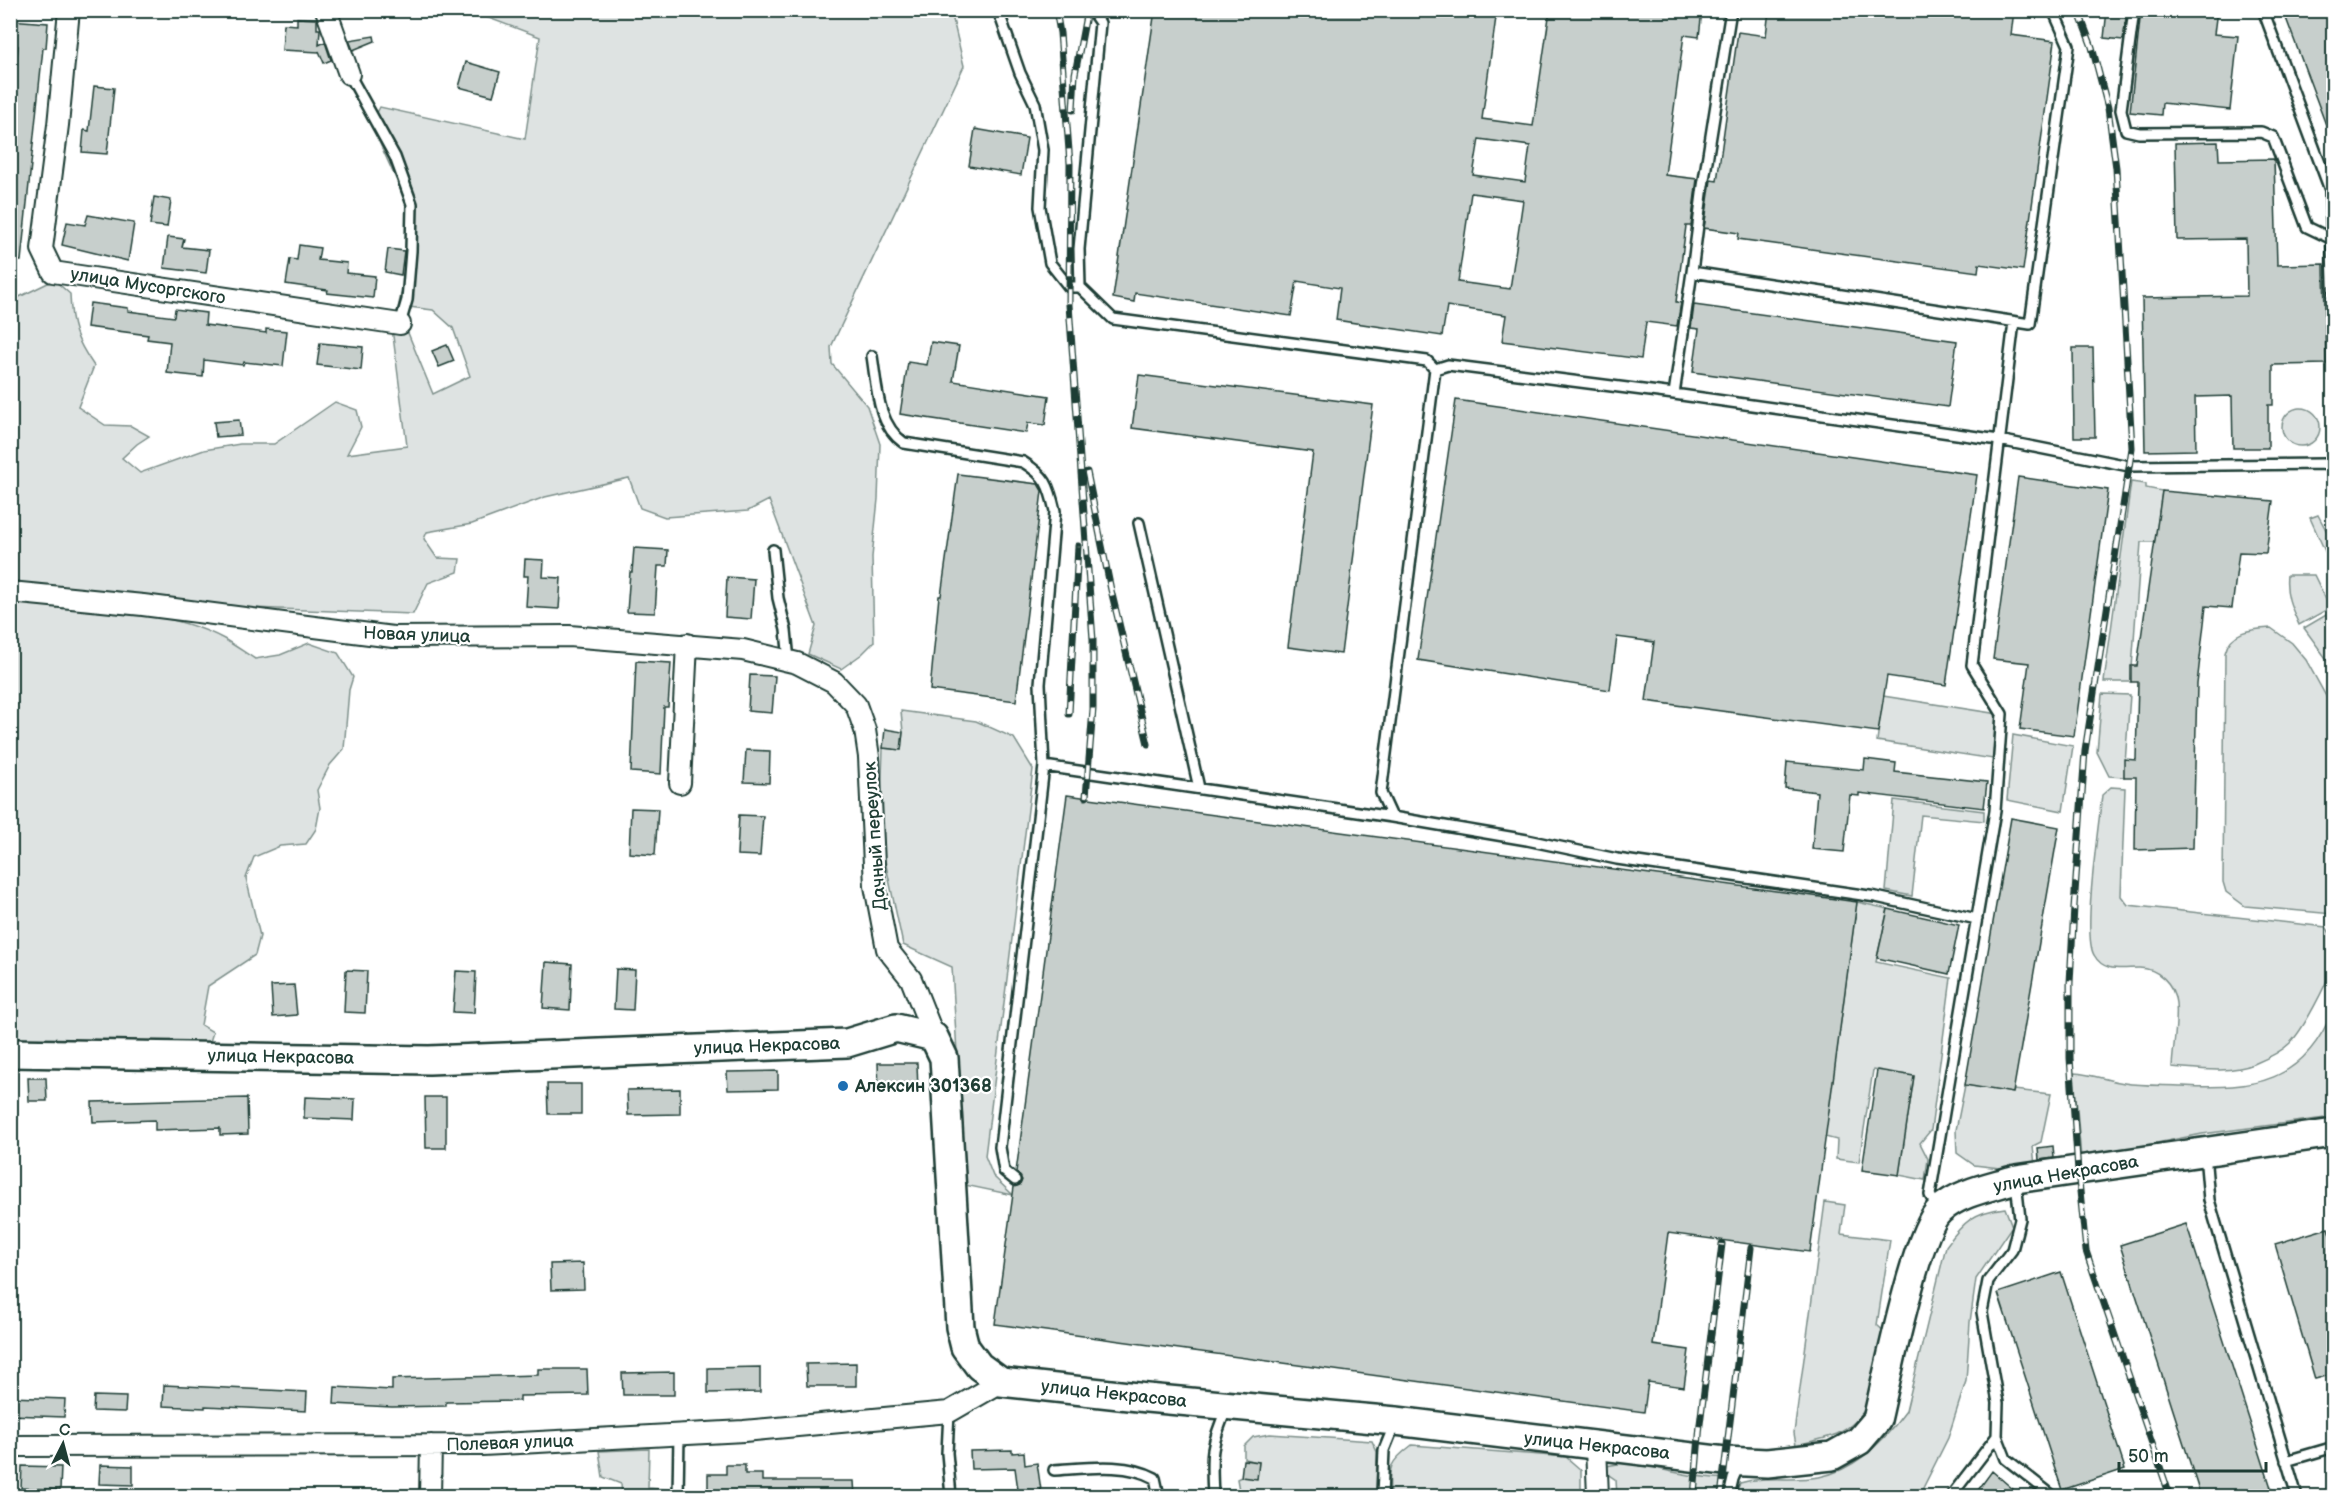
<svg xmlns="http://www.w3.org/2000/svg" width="2344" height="1507" viewBox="0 0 2344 1507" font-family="'Balsamiq Sans',sans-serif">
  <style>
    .green { fill: #dee3e2; stroke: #7e908b; stroke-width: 1.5 }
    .building { fill: #c7cfcc; stroke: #1f3d34; stroke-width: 1.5; fill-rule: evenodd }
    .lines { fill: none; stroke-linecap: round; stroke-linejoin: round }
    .lane-casing { stroke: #1f3d34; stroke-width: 14 }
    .street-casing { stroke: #1f3d34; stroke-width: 24 }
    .secondary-casing { stroke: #1f3d34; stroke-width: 32 }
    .lane { stroke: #fff; stroke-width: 9 }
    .street { stroke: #fff; stroke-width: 20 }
    .secondary { stroke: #fff; stroke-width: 27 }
    .rail-casing { stroke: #1f3d34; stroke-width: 7 }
    .rail { stroke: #fff; stroke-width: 4.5; stroke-dasharray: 14; stroke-linecap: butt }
    .poi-dot { fill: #1f6fb2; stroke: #fff; stroke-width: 2 }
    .labels { text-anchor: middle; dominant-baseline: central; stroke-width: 4.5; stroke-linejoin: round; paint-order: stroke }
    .street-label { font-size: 18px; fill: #1f3d34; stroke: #fff }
    .poi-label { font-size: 18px; font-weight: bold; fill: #1f3d34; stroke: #fff; text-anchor: start }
  </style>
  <rect width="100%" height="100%" fill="#fff"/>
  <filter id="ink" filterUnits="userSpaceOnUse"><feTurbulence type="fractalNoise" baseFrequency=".0167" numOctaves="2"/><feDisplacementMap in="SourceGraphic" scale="12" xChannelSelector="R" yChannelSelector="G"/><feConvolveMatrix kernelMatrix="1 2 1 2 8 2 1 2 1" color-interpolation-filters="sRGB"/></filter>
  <g filter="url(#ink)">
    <path class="green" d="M470,11H951L964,66L831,347L832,364L867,406L880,444L878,499L872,557L874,642L862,654L841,669L808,654L816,626L769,500L748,511L665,517L640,508L629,478L545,497L472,524L427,532L424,539L437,558L460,559L458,572L428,583L413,614L251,608L11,584V301L54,280L70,294C71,326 76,340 94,366L78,407L105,425L131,426L149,436L137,444L122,458L140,473L204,450L240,444H274L335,402L357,410L361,427L347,454L407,446L392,328H406L433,394L470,376L453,328L433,310L409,307L396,318L405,275L408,237L406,201L371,124L380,107L525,139L540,37Z
      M2282 427a19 19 0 1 1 38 0a19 19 0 1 1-38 0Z
      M2131,482L2146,484V488L2162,491L2155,542H2141L2131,682H2104Z
      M2318,515L2333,543V569L2310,518Z
      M2287,575H2314L2330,608L2299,625C2291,607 2285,594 2287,575Z
      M10,602C74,607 168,608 224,639C234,645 244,652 255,659L280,655L309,643L338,653L353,677L349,690L344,749L330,765L317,790L320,808L316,829L306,844L280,846L254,857L246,878L260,936L255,955L208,986L201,1025L213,1032L209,1045L11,1042Z
      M2333,611H2334L2333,668L2304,628Z
      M2271,628L2292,643L2306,660L2333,709V914L2245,906L2226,892L2223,882L2225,653C2230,631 2251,629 2271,628Z
      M2102,694L2130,695L2124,777L2109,776L2097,752Z
      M1883,696L1998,714L1993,759L1877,741Z
      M901,711L976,721L1014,738L1033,769L985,1156L993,1176L1013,1195L960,1184L958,1070L952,967L903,945L880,837L883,748L901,750L903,732Z
      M2013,735L2073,746L2063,811L2007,800Z
      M2111,787L2125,788L2121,896L2128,905L2326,927C2334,937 2337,953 2333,966C2326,985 2304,1029 2290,1043C2281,1052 2266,1059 2254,1064C2229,1074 2198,1069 2172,1067C2173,1047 2178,1023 2176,1003C2174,984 2158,968 2139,968C2122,968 2104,973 2094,955C2082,935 2099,824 2102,795Z
      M1894,800L1984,811V821L1921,815L1912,896L1886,891Z
      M1857,902L1888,909L1876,962L1951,978L1931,1130L1920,1143L1928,1159L1925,1180L1899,1175L1914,1076L1873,1070L1859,1162L1836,1159L1837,1140L1825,1137Z
      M2333,1010V1117L2202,1134L2081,1158L2074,1073C2091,1074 2107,1080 2124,1083C2143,1086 2164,1085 2183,1086C2254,1090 2304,1083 2333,1010Z
      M1965,1085L2013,1093L2014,1090L2051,1094L2041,1142L2033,1146L2035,1166L2000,1168L1974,1165L1957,1153L1956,1130Z
      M1825,1202L1845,1205L1841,1234L1890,1240L1877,1325L1888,1335C1879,1371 1875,1417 1837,1434C1825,1439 1809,1442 1796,1445L1794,1433Z
      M2005,1208L2012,1226L1976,1279L1970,1322L1966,1381L1948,1438L1919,1496H1735L1740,1483C1766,1475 1792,1482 1819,1477C1856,1470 1885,1440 1906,1411L1946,1246C1964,1221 1974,1212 2005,1208Z
      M1270,1434L1372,1441L1377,1452L1376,1496H1240L1237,1479L1241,1477L1257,1478L1259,1462L1244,1459V1446L1253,1437Z
      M1412,1445L1566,1457L1581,1470V1495L1577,1496H1390C1389,1467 1388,1463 1412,1445Z
      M649,1449L648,1488L672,1490V1496H622L621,1484L603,1477L599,1451Z
      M1627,1459C1660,1471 1692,1477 1727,1479L1725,1496H1617L1616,1480L1606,1473V1466L1618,1464Z"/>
    <path class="building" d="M1155,10H1497L1482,119L1533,126L1550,10H1702L1699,37L1684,35L1665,175L1697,179L1691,226H1686L1676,302L1681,303L1677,326L1646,322L1641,359L1502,341L1506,315L1447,306L1442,336L1336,320L1340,288L1297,281L1291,316L1135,293L1134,302L1113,298ZM1479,139L1530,146L1525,182L1473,175ZM1471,193L1523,200L1510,289L1458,282Z
      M1769,10H2014L2011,35L2055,41L2023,270L1979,264L1978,272L1738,239L1739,233L1704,228L1711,180L1717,181L1738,32L1766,36Z
      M2107,10H2127L2123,40L2104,38Z
      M2141,10H2217L2214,34L2238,36L2230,110L2162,103L2161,115L2130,112Z
      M2283,10H2334V140L2332,141Z
      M297,18L317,19V29H320L319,45L325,42L331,60L324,63L319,51V52L282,50L284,24L297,25Z
      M10,20L48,23L46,48H43L21,261H10V137H13L16,104L10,103V84H15L18,46L10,45Z
      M374,36L375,41L353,50L349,40Z
      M466,62L500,72L493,96L459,87Z
      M94,86L114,88L107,154L82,152L84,130L89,131Z
      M975,129L1027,138L1021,175L969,166Z
      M2218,142L2219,160L2274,159L2277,265L2324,264L2326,364L2273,365V405H2268V448H2233L2232,396L2195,397L2196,450L2145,451L2142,298L2247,296L2246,239L2177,240L2175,143Z
      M154,197L171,200L167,227L150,225Z
      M88,215L134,223L128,261L62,245L67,222L85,225Z
      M168,237L184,239L182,247L209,250L206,273L164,268Z
      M299,245L320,248L318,260L347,263L346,273L375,276L373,298L327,293L328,290L286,284L290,259L297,260Z
      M388,249L404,251L401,275L385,272Z
      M90,303L128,308V311L174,317L175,309L206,313L205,325L266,333V329L287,331L283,366L244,362L243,365L204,360L203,377L167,373L170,342L147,339L148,335L87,327Z
      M1694,305L1957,341L1948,407L1693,372L1699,329L1691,328Z
      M931,342L959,346L953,381L1049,396L1045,425L1028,423L1026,433L900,414L908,362L927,365Z
      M320,343L363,347L361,370L317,365Z
      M447,345L454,361L439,367L432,351Z
      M2073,348H2093L2095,437H2074Z
      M1139,375L1373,405L1341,654L1288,647L1313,452L1132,428Z
      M1456,400L1977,475L1946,685L1887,676L1878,732L1646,701L1654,642L1617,637L1610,690L1418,660Z
      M239,420L241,435L216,437L214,422Z
      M958,474L1038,484L1042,491L1016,701L930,690L939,596H941Z
      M2018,477L2108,490L2074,736L2020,729L2029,663L1993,659Z
      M2162,491L2273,501L2266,553L2239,552L2232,608L2206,606L2197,684L2193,848L2135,850L2136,777H2124V759L2136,760L2138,682H2131V666H2137Z
      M634,548L668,550L667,566H658L655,613L627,612L630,572H632Z
      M525,559L544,560L543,577L561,578L559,609L526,607L528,576H524Z
      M727,577L754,579L751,619L725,617Z
      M636,661L671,663L668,707H664L661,774L631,772Z
      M750,675L775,676L772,713L748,711Z
      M885,729L903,732L901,750L883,748Z
      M746,750L770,751L769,783L744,782Z
      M1865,759L1896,763L1895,772L1987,782L1984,808L1859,793V796L1850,795L1844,852L1812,849L1817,792L1785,788L1787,762L1864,770Z
      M1067,795L1857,902L1810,1252L1668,1233L1653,1345L1689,1350L1684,1387L1648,1382L1644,1412L995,1324L1014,1187L1020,1185L1022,1180L1016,1172Z
      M631,808L658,809L655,855L629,853Z
      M739,815L763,816L760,856L737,855Z
      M2011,818L2059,827L2013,1093L1965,1085Z
      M1888,909L1959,925L1949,974L1877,958Z
      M546,962L572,964L570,1010L543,1008Z
      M616,969L635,970L633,1010L614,1009Z
      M346,970L367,971L365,1013L344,1012Z
      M456,971L476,972L474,1013L453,1012Z
      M294,985L297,1015L273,1017L271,986Z
      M878,1063H917L918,1092H879Z
      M1877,1070L1914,1076L1899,1175L1862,1170Z
      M778,1071V1089L728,1090L727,1072Z
      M28,1078H46L47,1101H29Z
      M547,1084H581V1114H548Z
      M680,1089V1114L628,1115L627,1090Z
      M305,1097L355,1099L354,1120L304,1118Z
      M425,1097H446V1148H426Z
      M247,1098L248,1134L220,1135V1128L155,1130V1120L93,1122L92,1102Z
      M2053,1146L2054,1158L2039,1160L2038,1148Z
      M2186,1224L2189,1232L2274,1497H2201L2120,1245Z
      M2328,1228L2334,1246V1374L2315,1379L2275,1244Z
      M583,1263L584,1289L551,1290L550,1264Z
      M2061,1272L2125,1469L2062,1490L1998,1293Z
      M856,1363V1386H807L806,1364Z
      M760,1367V1392L708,1393V1368Z
      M538,1369H587L588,1395L520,1396V1401L446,1402V1406L392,1407L334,1404L335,1387L392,1390V1379L538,1375Z
      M674,1372V1395H623L622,1373Z
      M164,1385L307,1392L306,1411L205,1406V1408L163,1406Z
      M94,1396L126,1397L125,1412L93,1411Z
      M10,1397L65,1399L64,1417L10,1415Z
      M1012,1450V1453L1024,1452L1025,1465L1037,1463L1042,1497H1019L1015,1468L971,1469L970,1451Z
      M1243,1460L1259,1462L1257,1479L1241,1477Z
      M100,1465L133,1466V1485L99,1484Z
      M726,1465H745V1474H762V1481H854L855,1497H708V1474H726Z
      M22,1466L61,1467L60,1490L21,1488Z
      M1992,1471L2022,1497H1973Z"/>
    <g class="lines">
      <g class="lane-casing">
        <path id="lane" d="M998,10L1020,73L1035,104L1043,150L1040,207L1050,263L1069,287H1080
          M1091,10L1100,23L1079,249L1080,287L1113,319L1427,361L1435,369L1381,793L1392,817L1527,840L1617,859L1876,897L1977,919
          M2134,10L2121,110L2126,130L2139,133L2261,132L2273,137L2307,227L2332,239
          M2263,10L2330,190L2334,309
          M349,74L395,157L412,204L411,251L407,300L400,324
          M1692,272L1703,186L1731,10
          M872,356C877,387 877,424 904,443L1023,462C1046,476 1049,485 1055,511L1040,684L1044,766L1000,1147L1004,1171L1015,1180
          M1435,369L1448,365L1674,394L1692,272L2030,324L2069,46L2053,10
          M1674,394L1999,440L2129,466L2324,464L2334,469
          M1139,523L1199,788
          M773,550L778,598L786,630L789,661
          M1044,766L1392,817
          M2205,1154L2209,1200L2216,1224L2297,1496
          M1938,1209L1930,1195L1995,811L2002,714L1972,665L2014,322
          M949,1412L947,1453L951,1496
          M1997,1436L2006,1459L2053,1496
          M2286,1461L2334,1447
          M1054,1470C1087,1468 1126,1462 1155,1478L1159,1496
          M678,1496L679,1434
          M1213,1496C1211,1455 1210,1446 1227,1408
          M1382,1496L1384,1450L1395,1423
          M1729,1496L1733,1479L1739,1465
          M1951,1496L1997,1436L1998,1403L1982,1312L1988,1281L2012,1250L2020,1219L2016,1182"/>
      </g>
      <g class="street-casing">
        <path id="street" d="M69,10L58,125L42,249L53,272L400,324
          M326,10L349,74
          M10,592L143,605L393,637L569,636L743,650L797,663L834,682L856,705L865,730L869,757L875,886L887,949L911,979L934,1037
          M680,783L687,644
          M10,1446L482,1445L744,1431L949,1412L1001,1382
          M1596,1447L1598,1496
          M430,1496L431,1445"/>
      </g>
      <g class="secondary-casing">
        <path id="secondary" d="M10,1053L429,1060L847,1043L896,1028L934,1037L944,1058L960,1327L965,1347L979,1366L1001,1382L1147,1398L1396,1421L1725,1461L1767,1463L1832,1456L1859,1441L1877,1420C1886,1382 1916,1231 1940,1210C1960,1192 1991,1187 2016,1179L2334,1133"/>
      </g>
      <use href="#lane" class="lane"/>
      <use href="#street" class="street"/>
      <use href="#secondary" class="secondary"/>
      <g class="rail-casing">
        <path id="rail" d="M1056,10L1060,33L1070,164L1069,305L1093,640V709L1086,797
          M2078,10L2092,47L2108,108L2116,168L2132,448L2085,751L2074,907L2070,983V1058L2078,1171L2086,1251L2170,1496
          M1073,110L1075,74L1087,10
          M1087,472L1111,590L1148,744
          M1069,714L1078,546
          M1694,1496L1700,1424L1722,1244
          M1721,1496L1751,1248"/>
      </g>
      <use href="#rail" class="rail"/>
    </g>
  </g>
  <circle class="poi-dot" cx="843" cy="1086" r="6"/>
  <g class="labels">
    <g class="street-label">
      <text transform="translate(148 286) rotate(9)">улица Мусоргского</text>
      <text transform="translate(417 635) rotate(2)">Новая улица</text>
      <text transform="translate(875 836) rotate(-94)">Дачный переулок</text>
      <text transform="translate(767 1046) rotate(-2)">улица Некрасова</text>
      <text transform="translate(281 1057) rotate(1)">улица Некрасова</text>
      <text transform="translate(2066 1174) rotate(-10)">улица Некрасова</text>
      <text transform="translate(1114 1394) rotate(6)">улица Некрасова</text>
      <text transform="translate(510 1443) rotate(-2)">Полевая улица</text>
      <text transform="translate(1597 1446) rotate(6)">улица Некрасова</text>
    </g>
    <g class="poi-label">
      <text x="855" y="1086">Алексин 301368</text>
    </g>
  </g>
  <rect width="2344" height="1507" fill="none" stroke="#fff" stroke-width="36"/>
  <rect x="18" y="18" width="2308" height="1471" fill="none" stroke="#1f3d34" stroke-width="2" filter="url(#ink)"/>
  <g transform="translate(63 1444) rotate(6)" stroke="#ffffff" stroke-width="4.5" paint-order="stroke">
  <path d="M0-4.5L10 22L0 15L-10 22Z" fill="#1f3d34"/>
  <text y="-9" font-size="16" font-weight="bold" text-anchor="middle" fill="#1f3d34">С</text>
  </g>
  <path d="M2119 1462v9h147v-9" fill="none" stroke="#1f3d34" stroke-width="3"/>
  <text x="2128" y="1462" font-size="18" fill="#1f3d34" stroke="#ffffff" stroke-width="4.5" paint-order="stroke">50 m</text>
</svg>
